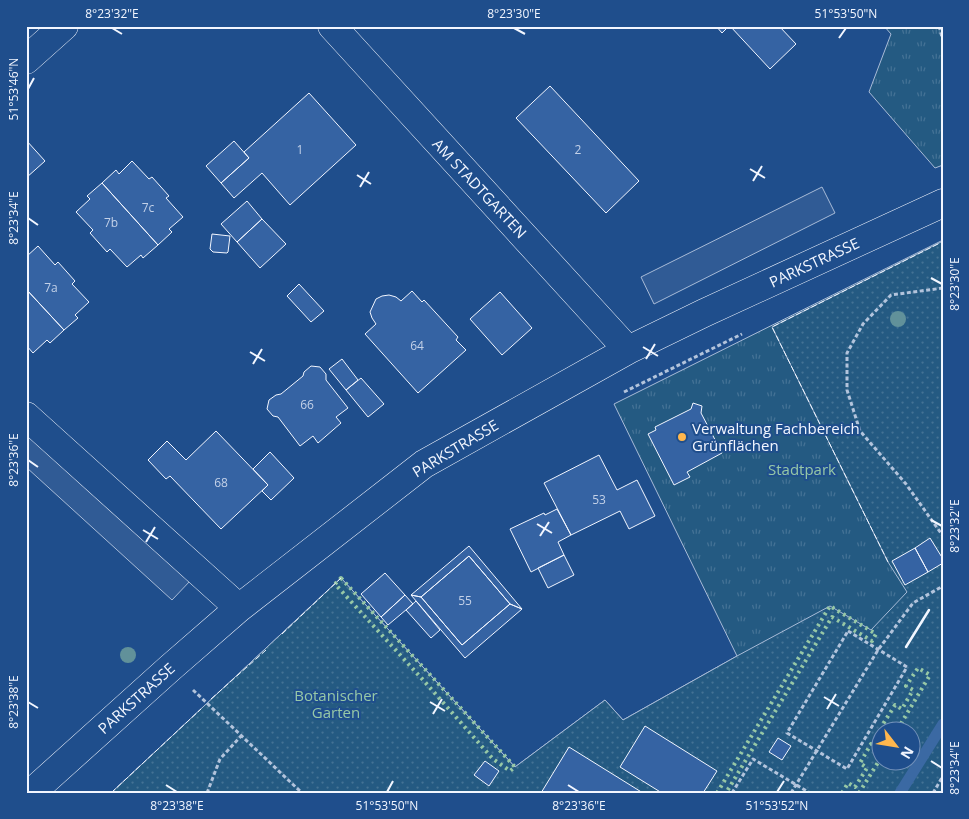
<svg xmlns="http://www.w3.org/2000/svg" width="969" height="819" viewBox="0 0 969 819" font-family="'Open Sans',sans-serif">
  <style>
    .park { fill: url(#park-tufts); stroke: #a8bbd7; fill-rule: evenodd }
    .garden { fill: url(#garden-dots); stroke: #a8bbd7; fill-rule: evenodd }
    .parking { fill: #305b95; stroke: #a8bbd7 }
    .lines { fill: none; stroke-linecap: round; stroke-linejoin: round }
    .stream { stroke: #3b69a3; stroke-width: 11 }
    .building { fill: #3563a3; stroke: #f2f6ff }
    .street-casing { stroke: #f2f6ff; stroke-width: 29 }
    .path { stroke: #b3c4dc; stroke-width: 3; stroke-dasharray: 4 2.5; stroke-linecap: butt }
    .street { stroke: #1f4e8c; stroke-width: 28 }
    .hedge { stroke: #97c8a6; stroke-width: 4; stroke-dasharray: 2.5 4; stroke-linecap: butt }
    .fence { stroke: #f2f6ff; stroke-width: 1; stroke-dasharray: 6 2.5; stroke-linecap: butt }
    .wall { stroke: #f2f6ff; stroke-width: 2.5 }
    .tree { fill: #61919a }
    .ticks { fill: none; stroke: #f2f6ff; stroke-width: 2 }
    .poi-dot { fill: #ffb74d; stroke: #1f4e8c; stroke-width: 2 }
    .labels { text-anchor: middle; dominant-baseline: central; stroke-width: 4; stroke-linejoin: round; paint-order: stroke }
    .number-label { font-size: 12px; fill: #c3d1e8 }
    .street-label { font-size: 15px; fill: #f2f6ff; stroke: #1f4e8c }
    .poi-label { font-size: 15px; fill: #f2f6ff; stroke: #1f4e8c; text-anchor: start }
    .park-label { font-size: 15px; fill: #97c8a6; stroke: #1f4e8c }
    .neatline { fill: none; stroke: #f2f6ff; stroke-width: 2 }
    .ticks-label { font-size: 12px; text-anchor: middle; fill: #f2f6ff }
  </style>
  <defs>
    <pattern id="park-tufts" width="24" height="20" patternUnits="userSpaceOnUse" patternTransform="scale(1.25)"><rect width="24" height="20" fill="#245a82"/><path d="M3 7l-1-3M5 7V3M7 7l1-3M15 17l-1-3M17 17v-4M19 17l1-3" fill="none" stroke="#447295"/></pattern>
    <pattern id="garden-dots" width="8" height="8" patternUnits="userSpaceOnUse" patternTransform="scale(1.25)"><rect width="8" height="8" fill="#245a82"/><path d="M2 2h.1M6 6h.1" fill="none" stroke="#447295" stroke-width="1.8" stroke-linecap="round"/></pattern>
  </defs>
  <rect width="100%" height="100%" fill="#1f4e8c"/>
  <path class="park" d="M884,26H943V165L935,168L869,92L891,34Z
    M943,240V793H111L341,578L515,767L605,700L623,720L737,656L614,404ZM882,732H912V762H882Z"/>
  <path class="garden" d="M943,241V793H111L341,578L515,767L605,700L623,720L737,656L830,606L871,630L907,592L888,562L772,327ZM882,732H912V762H882Z"/>
  <path class="parking" d="M822,187L835,213L654,304L641,277Z
    M26,429L191,580L172,600L26,467Z"/>
  <g class="lines">
    <path class="stream" d="M900,793L943,724"/>
  </g>
  <path class="building" d="M716,26H729L722,33Z
    M730,26H779L796,44L770,69Z
    M550,86L639,181L606,213L516,118Z
    M309,93L356,145L290,205L262,173L234,198L221,183L249,158L244,152Z
    M26,140L45,161L26,178Z
    M234,141L249,158L221,183L206,166Z
    M132,161L149,179L152,177L169,196L166,198L183,217L169,229L172,232L158,245L102,183L116,170L119,174Z
    M102,183L158,245L143,258L141,255L127,267L110,249L107,252L90,233L93,230L76,212L90,199L87,196Z
    M247,201L262,219L237,242L221,224Z
    M262,219L286,244L260,268L237,242Z
    M212,234L230,236L228,252L227,253L213,252L210,249Z
    M38,246L55,265L58,262L75,281L72,284L89,302L75,315L78,318L64,330L26,289V257Z
    M299,284L324,311L311,322L287,296Z
    M26,289L64,330L50,343L47,340L33,353L26,345Z
    M412,291L422,302L424,300L458,337L456,340L466,350L418,393L365,334L376,324L372,318L370,312L376,299L382,296L389,295L396,297L401,301Z
    M500,292L532,328L502,355L470,319Z
    M342,359L358,380L346,390L329,369Z
    M311,366L320,367L326,374V380L348,408L336,417L341,423L318,443L313,436L300,446L278,417L273,416L267,409L269,400L276,395L281,394L303,376L304,372Z
    M361,378L384,404L368,417L346,390Z
    M693,403L702,406L701,413L722,453L687,472L690,477L674,485L648,434L656,430L655,427L691,409Z
    M216,431L268,485L221,529L170,476L166,479L148,460L167,441L186,460Z
    M270,452L294,478L271,500L262,491L268,485L253,469Z
    M599,455L617,490L637,480L655,516L629,529L620,511L571,535L544,483Z
    M557,509L571,535L558,542L564,555L531,572L510,529L544,513L545,515Z
    M930,538L943,559V563L928,572L915,548Z
    M469,546L522,609L510,604L469,556L421,597L411,595Z
    M915,548L928,572L905,585L892,561Z
    M564,555L574,575L548,588L538,568Z
    M469,556L510,604L462,645L421,597Z
    M385,573L405,595L381,617L361,594Z
    M405,595L413,604L388,625L381,617Z
    M411,595L421,597L462,645L510,604L522,609L465,658Z
    M416,601L440,630L431,638L406,610Z
    M645,726L717,771L703,793H662L620,767Z
    M778,738L791,746L782,760L769,752Z
    M569,747L643,793H541Z
    M485,761L499,771L489,786L474,775Z"/>
  <g class="lines">
    <g class="street-casing">
      <path id="street" d="M332,26L628,350
        M26,60L64,26
        M26,416L239,608
        M31,793L170,668L239,608L424,464L628,350L704,313L943,203"/>
    </g>
    <path class="path" d="M939,26L943,41
      M943,288L891,295L863,324L847,353V390L860,431L906,484L943,536
      M624,392L742,334
      M848,631L907,667L847,769L787,733Z
      M193,690L302,793
      M207,793L220,759L241,736
      M338,793H339
      M732,793L753,759L810,793
      M791,793L878,650L913,603L943,586
      M933,793L943,776"/>
    <use href="#street" class="street"/>
    <path class="hedge" d="M341,578L515,767L510,771L493,759L424,681L335,584Z
      M888,732L890,729L883,724L895,705L902,709L913,690L906,686L918,668L930,675L896,732
      M717,793L830,606L876,634L872,641L832,617L726,793
      M842,793L848,783L855,787L867,768L860,763L871,744L878,748L882,742
      M859,793L882,756"/>
    <path class="fence" d="M888,562L772,327L940,243
      M282,634L341,578
      M211,699L266,650
      M111,793L201,709"/>
    <path class="wall" d="M906,647L929,610"/>
  </g>
  <g class="tree">
    <circle cx="898" cy="319" r="8"/>
    <circle cx="128" cy="655" r="8"/>
  </g>
  <path class="ticks" d="M112,28L122,34M514,28L525,34M839,38L846,28M28,89L34,78M750,169L765,178M357,175L371,184M753,181L762,166M360,187L369,172M28,218L38,225M931,278L942,284M643,347L658,356M250,352L265,361M646,359L655,344M253,364L262,349M28,460L38,467M931,520L942,526M537,524L552,533M143,530L158,539M540,536L549,522M146,542L155,527M824,697L839,706M28,702L38,708M430,702L445,711M827,709L836,694M433,714L442,699M931,761L942,768M166,785L177,792M568,785L579,792M387,792L393,781M777,792L784,781"/>
  <circle class="poi-dot" cx="682" cy="437" r="5"/>
  <g class="labels">
    <g class="number-label">
      <text x="300" y="149">1</text>
      <text x="578" y="149">2</text>
      <text x="148" y="207">7c</text>
      <text x="111" y="222">7b</text>
      <text x="51" y="287">7a</text>
      <text x="417" y="345">64</text>
      <text x="307" y="404">66</text>
      <text x="221" y="482">68</text>
      <text x="599" y="499">53</text>
      <text x="465" y="600">55</text>
    </g>
    <g class="street-label">
      <text transform="translate(480 188) rotate(47)">AM STADTGARTEN</text>
      <text transform="translate(814 262) rotate(-25)">PARKSTRASSE</text>
      <text transform="translate(455 448) rotate(-31)">PARKSTRASSE</text>
      <text transform="translate(136 698) rotate(-42)">PARKSTRASSE</text>
    </g>
    <g class="poi-label">
      <text x="692" y="428">Verwaltung Fachbereich<tspan x="692" dy="17">Grünflächen</tspan></text>
    </g>
    <g class="park-label">
      <text x="802" y="469">Stadtpark</text>
      <text x="336" y="695">Botanischer<tspan x="336" dy="17">Garten</tspan></text>
    </g>
  </g>
  <rect width="969" height="819" fill="none" stroke="#1f4e8c" stroke-width="55"/>
  <g transform="translate(896 746) rotate(121)"><circle r="24" fill="#1f4e8c" stroke="#7391ba"/>
  <path d="M0-4L9 19L0 12L-9 19Z" fill="#ffb74d"/>
  <text y="-8" font-size="14" font-weight="bold" text-anchor="middle" fill="#f2f6ff">N</text>
  </g>
  <rect x="28" y="28" width="914" height="764" class="neatline"/>
  <g class="ticks-label">
    <text x="112" y="18">8°23'32"E</text>
    <text x="514" y="18">8°23'30"E</text>
    <text x="846" y="18">51°53'50"N</text>
    <text transform="translate(14 89) rotate(-90)" y="4">51°53'46"N</text>
    <text transform="translate(14 218) rotate(-90)" y="4">8°23'34"E</text>
    <text transform="translate(955 284) rotate(-90)" y="4">8°23'30"E</text>
    <text transform="translate(14 460) rotate(-90)" y="4">8°23'36"E</text>
    <text transform="translate(955 526) rotate(-90)" y="4">8°23'32"E</text>
    <text transform="translate(14 702) rotate(-90)" y="4">8°23'38"E</text>
    <text transform="translate(955 768) rotate(-90)" y="4">8°23'34"E</text>
    <text x="177" y="810">8°23'38"E</text>
    <text x="387" y="810">51°53'50"N</text>
    <text x="579" y="810">8°23'36"E</text>
    <text x="777" y="810">51°53'52"N</text>
  </g>
</svg>
